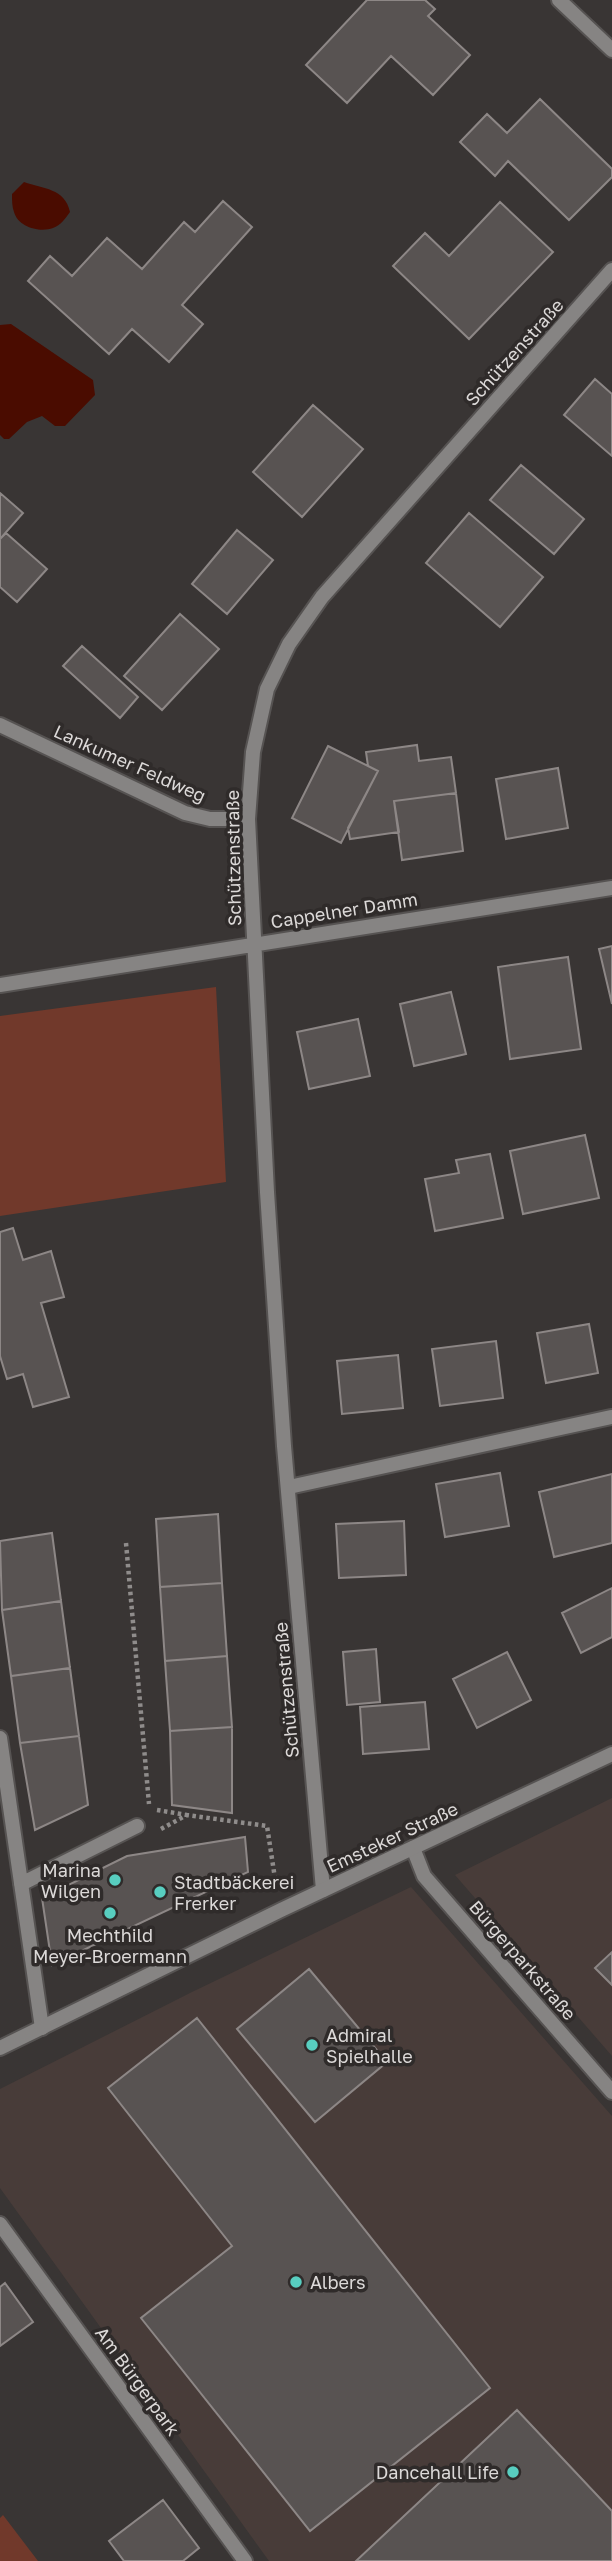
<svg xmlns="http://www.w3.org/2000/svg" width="612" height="2561" viewBox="0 0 612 2561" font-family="'Golos Text',sans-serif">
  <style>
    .built { fill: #483c39 }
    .green { fill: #71392b }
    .water { fill: #4a0c00 }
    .building { fill: #585352; stroke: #8d8786; stroke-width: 2 }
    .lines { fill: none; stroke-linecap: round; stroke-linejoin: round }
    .service-casing { stroke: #565352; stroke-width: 18 }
    .minor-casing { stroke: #565352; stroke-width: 18 }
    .tertiary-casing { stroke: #565352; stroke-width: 18 }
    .path { stroke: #8f8c8b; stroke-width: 4.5; stroke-dasharray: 3.5 3.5; stroke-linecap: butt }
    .service { stroke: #868483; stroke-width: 14 }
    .minor { stroke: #868483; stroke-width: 14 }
    .tertiary { stroke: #868483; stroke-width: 14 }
    .poi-dot { fill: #58cec0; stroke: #2f2b2a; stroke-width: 2.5 }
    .labels { text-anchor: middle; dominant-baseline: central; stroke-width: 7; stroke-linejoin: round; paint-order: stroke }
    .street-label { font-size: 18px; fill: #dcd9d8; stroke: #2f2b2a }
    .poi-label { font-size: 18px; fill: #dcd9d8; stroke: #2f2b2a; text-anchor: start }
  </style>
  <rect width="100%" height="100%" fill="#393534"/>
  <path class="built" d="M612,1798V2056L455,1875Z
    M411,1887L612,2116V2561H269L0,2188V2089L192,1992Z"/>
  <path class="green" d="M216,987L226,1182L0,1216V1016Z
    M3,2515L38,2561H0V2518Z"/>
  <path class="water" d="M24,182C43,189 65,188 70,212C65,219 61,225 53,228C40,233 18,227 14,212C12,207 12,200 12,194Z
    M11,324L93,380L95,395L65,426H55L42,416L27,422L9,439H4L0,435V325Z"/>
  <path class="building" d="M367,0H425L435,9L428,16L470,55L433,95L391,56L347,103L306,65Z
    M540,99L612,169V177L569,220L508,161L495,176L460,142L487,114L507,133Z
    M223,201L252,227L182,305L203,324L169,362L132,329L109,354L28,281L50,256L72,276L107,238L142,269L184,222L195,232Z
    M500,202L553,252L469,339L393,266L425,233L449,256Z
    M595,379L612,394V456L564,415Z
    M313,405L363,449L302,517L253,472Z
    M521,465L584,519L554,554L490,500Z
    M0,493L23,513L0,539Z
    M469,513L543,577L500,627L426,563Z
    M237,530L273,560L227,614L192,584Z
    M6,533L47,569L17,602L0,587V539Z
    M180,614L219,649L162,710L124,676Z
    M82,646L138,697L120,718L63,666Z
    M417,745L419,761L451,757L456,793L394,801L399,832L350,839L348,828L378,771L368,766L366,752Z
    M328,746L378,771L341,843L292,818Z
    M558,768L568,828L506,839L496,779Z
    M456,793L463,851L402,860L394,801Z
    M612,946V1004L599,949Z
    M568,957L581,1049L510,1059L498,967Z
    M451,992L466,1054L414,1066L400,1004Z
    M358,1019L370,1076L309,1089L297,1032Z
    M585,1135L599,1198L523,1214L510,1151Z
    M490,1154L503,1218L435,1231L425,1179L459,1173L456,1160Z
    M13,1228L23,1260L51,1251L64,1297L41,1303L69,1397L33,1407L23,1374L7,1379L0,1356V1232Z
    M589,1324L598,1373L546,1383L537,1333Z
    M496,1341L503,1398L440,1406L432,1349Z
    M398,1355L403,1408L342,1414L337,1361Z
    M500,1473L509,1526L445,1537L436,1484Z
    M612,1474V1543L554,1557L539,1492Z
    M218,1514L222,1583L160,1587L156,1519Z
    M404,1521L406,1575L339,1578L336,1524Z
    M52,1533L61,1601L2,1610L0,1541Z
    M222,1583L227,1656L165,1661L160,1587Z
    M612,1588V1637L581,1653L562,1613Z
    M61,1601L70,1668L11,1676L2,1610Z
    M376,1649L380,1702L347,1705L343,1652Z
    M507,1652L531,1700L477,1728L453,1679Z
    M227,1656L232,1727L170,1731L165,1661Z
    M70,1668L79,1736L20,1743L11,1676Z
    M425,1702L429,1749L363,1754L360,1707Z
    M232,1727V1813L172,1805L170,1731Z
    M79,1736L88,1805L35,1830L20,1743Z
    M245,1837L248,1872L52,1965L42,1898L127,1856Z
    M612,1952V1985L595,1968Z
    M309,1969L387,2062L315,2122L237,2029Z
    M197,2018L490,2388L310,2531L141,2318L232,2246L108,2088Z
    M5,2283L33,2322L0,2346V2287Z
    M517,2410L612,2511V2561H356Z
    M163,2500L199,2548L183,2561H124L109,2541Z"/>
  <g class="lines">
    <g class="service-casing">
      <path id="service" d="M0,1738L42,2028
        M21,1884L137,1826"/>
    </g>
    <g class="minor-casing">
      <path id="minor" d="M0,725L185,813L210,819H248
        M0,985L612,888
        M289,1487L611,1417
        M413,1848L424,1876L612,2092
        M323,1890L284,1446L267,1192L248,819L253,752L267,689L289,644L322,597L612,270
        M0,2224L245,2561"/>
    </g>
    <g class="tertiary-casing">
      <path id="tertiary" d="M559,0L612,50
        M0,2048L281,1910L612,1754"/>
    </g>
    <path class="path" d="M126,1543L149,1804
      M157,1810L187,1815
      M161,1829L187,1815L267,1826L276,1885"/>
    <use href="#service" class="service"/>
    <use href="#minor" class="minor"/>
    <use href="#tertiary" class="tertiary"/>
  </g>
  <g class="poi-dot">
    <circle cx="115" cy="1880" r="7"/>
    <circle cx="160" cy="1892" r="7"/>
    <circle cx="110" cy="1913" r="7"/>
    <circle cx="312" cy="2045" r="7"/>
    <circle cx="296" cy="2282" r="7"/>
    <circle cx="513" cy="2472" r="7"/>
  </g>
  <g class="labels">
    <g class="street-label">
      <text transform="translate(514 352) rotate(-48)">Schützenstraße</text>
      <text transform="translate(130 763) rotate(24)">Lankumer Feldweg</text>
      <text transform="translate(233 858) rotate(-91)">Schützenstraße</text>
      <text transform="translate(344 910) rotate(-9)">Cappelner Damm</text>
      <text transform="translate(286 1690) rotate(-95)">Schützenstraße</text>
      <text transform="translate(392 1837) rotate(-25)">Emsteker Straße</text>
      <text transform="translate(523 1960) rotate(49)">Bürgerparkstraße</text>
      <text transform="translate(138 2381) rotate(54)">Am Bürgerpark</text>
    </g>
    <g class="poi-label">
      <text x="101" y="1870" text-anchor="end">Marina<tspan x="101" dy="21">Wilgen</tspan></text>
      <text x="174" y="1882">Stadtbäckerei<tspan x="174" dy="21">Frerker</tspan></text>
      <text x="110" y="1935" text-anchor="middle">Mechthild<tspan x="110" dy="21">Meyer-Broermann</tspan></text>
      <text x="326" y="2035">Admiral<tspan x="326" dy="21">Spielhalle</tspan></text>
      <text x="310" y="2282">Albers</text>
      <text x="499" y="2472" text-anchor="end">Dancehall Life</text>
    </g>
  </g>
</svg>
